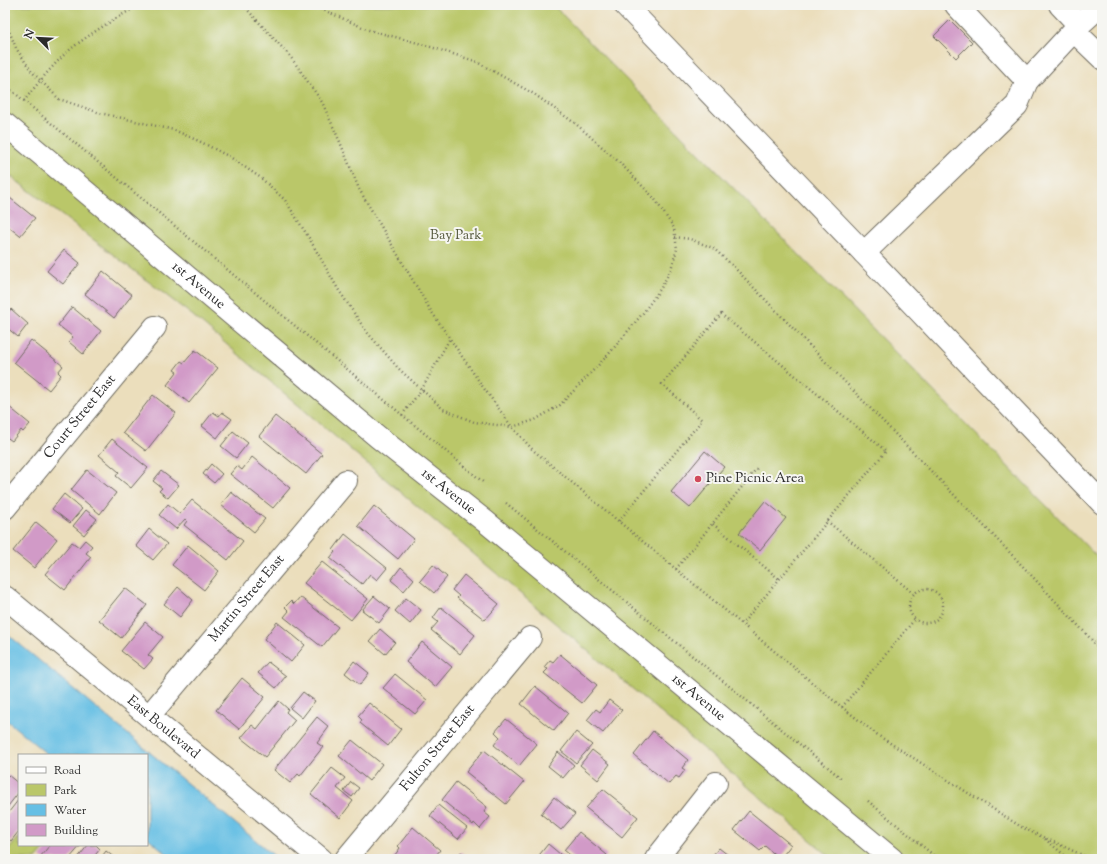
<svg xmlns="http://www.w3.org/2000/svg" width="1107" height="864" viewBox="0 0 1107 864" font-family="'Sorts Mill Goudy',serif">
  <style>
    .green { fill: #bac769; stroke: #72794a }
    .water { fill: #66bfe4; stroke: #487588 }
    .building { fill: #d19ac7 }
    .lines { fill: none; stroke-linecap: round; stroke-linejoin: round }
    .minor-casing { stroke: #6e6a5e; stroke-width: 24 }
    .path { stroke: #6e6a5e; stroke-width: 2.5; stroke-dasharray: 1 3; stroke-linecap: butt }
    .minor { stroke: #fff; stroke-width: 22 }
    .poi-dot { fill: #d1495b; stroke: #f6f6f2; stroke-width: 1.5 }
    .labels { text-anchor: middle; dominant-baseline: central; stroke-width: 4; stroke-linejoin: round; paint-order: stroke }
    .park-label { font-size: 14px; fill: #565a3e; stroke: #f6f6f2 }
    .street-label { font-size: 14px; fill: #2b2b2b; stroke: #f6f6f2 }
    .poi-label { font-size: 14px; fill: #2b2b2b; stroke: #f6f6f2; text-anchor: start }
  </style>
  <rect width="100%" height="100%" fill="#f6f6f2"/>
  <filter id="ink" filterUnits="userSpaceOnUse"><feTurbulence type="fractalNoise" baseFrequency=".025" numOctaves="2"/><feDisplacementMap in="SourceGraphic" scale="8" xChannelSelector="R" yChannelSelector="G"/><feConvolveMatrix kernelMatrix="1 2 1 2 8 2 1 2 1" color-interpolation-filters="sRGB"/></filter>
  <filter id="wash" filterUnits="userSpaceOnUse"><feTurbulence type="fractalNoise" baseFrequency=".012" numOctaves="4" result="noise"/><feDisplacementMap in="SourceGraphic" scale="16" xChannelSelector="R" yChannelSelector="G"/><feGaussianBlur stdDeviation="0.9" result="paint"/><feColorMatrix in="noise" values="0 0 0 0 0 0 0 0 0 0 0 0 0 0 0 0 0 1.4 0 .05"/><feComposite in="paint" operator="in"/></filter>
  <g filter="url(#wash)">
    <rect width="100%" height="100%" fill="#ebdebc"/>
    <path class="green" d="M5,5H553L1102,562V859H833L192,315L5,172Z
      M19,837V845H48L36,859H11L5,854Z"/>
    <path class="water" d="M5,632L278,859H173L147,837V755H48L5,719Z"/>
    <g id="blocks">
      <path class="building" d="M950,20L972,42L956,58L934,36Z
        M5,194L35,218L20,236L5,224Z
        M64,250L80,263L63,284L47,271Z
        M103,271L132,295L114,318L85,294Z
        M72,307L101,331L83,354L69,342L73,337L58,325Z
        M11,309L28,324L18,337L5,326V316Z
        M31,340L63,366L58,372L61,375L49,390L14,362Z
        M195,350L218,368L189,403L167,385L177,372L174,370L181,361L184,363Z
        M153,395L176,413L146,451L123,433Z
        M5,399L10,403L8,406L30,424L23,432L21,430L12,441L5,436Z
        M213,412L219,416L222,412L232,419L217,438L202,426Z
        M275,416L322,454L306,474L259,436Z
        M233,431L248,443L236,458L221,446Z
        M112,439L148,468L131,488L116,476L119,472L99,455Z
        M705,451L724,467L690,508L671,492Z
        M252,457L290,488L273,508L230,474L237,466L242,470Z
        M211,464L222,474L214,483L203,474Z
        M87,470L116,493L100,514L71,490Z
        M161,471L179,485L168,498L159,491L162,488L153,481Z
        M231,492L265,519L254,532L221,505Z
        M64,494L82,509L70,523L52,509Z
        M192,500L243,541L228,560L184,525L187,521L185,519L176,529L159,515L168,504L180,514Z
        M765,501L786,518L760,550L739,533Z
        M374,506L414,539L398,559L358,526Z
        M86,510L97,519L84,535L73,526Z
        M36,522L57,539L34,568L13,551Z
        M149,529L167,544L153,560L136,546Z
        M345,534L387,568L377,580L370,574L362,584L330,558L335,552L333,550Z
        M85,540L92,546L86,553L91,557L65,590L45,574L72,542L79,547Z
        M188,545L219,571L204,590L172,565Z
        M322,562L368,599L351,620L304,583Z
        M433,565L447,577L434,593L420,581Z
        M401,567L414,579L404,591L391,580Z
        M464,575L499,604L485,620L457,598L459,596L452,590Z
        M178,587L193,600L180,617L164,604Z
        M125,588L147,605L121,638L99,620Z
        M374,596L390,609L379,623L362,610Z
        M300,597L338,627L322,647L284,617L289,611L285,607L291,601L294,604Z
        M406,598L421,610L410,624L395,611Z
        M441,607L475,635L460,654L431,630L438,622L433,618Z
        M145,622L163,637L148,655L153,659L144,669L121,651Z
        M277,622L305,645L291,662L264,639Z
        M380,629L395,642L385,654L370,641Z
        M422,642L452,667L435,687L406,662Z
        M560,654L597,685L582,703L544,673L548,669L544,667L550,660L553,662Z
        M354,661L369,673L360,685L345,673Z
        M268,662L286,676L276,688L258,673Z
        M395,674L427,700L415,714L383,688Z
        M242,678L265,697L239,729L216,710Z
        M535,686L568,713L554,731L521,704Z
        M303,692L315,701L302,718L290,708Z
        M609,700L622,710L603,733L587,720L596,709L600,712Z
        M279,701L288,709L286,712L295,720L265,757L241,738L252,725L257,729Z
        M369,703L401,729L388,746L360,723L362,720L358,716Z
        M317,717L329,727L317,743L323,747L300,776L298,774L290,783L274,770Z
        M506,719L537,744L519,766L494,745L500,737L495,732Z
        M653,731L688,760L682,768L685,770L679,778L676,776L669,784L634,755Z
        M576,732L592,745L576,763L561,751Z
        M352,740L382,764L369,781L339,756Z
        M484,750L524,782L506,804L466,772Z
        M592,750L610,764L598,780L580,765Z
        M558,752L574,765L563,778L548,766Z
        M332,768L345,778L337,788L353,801L340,818L311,794Z
        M8,775L19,784V792L5,810V778Z
        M351,782L359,788L352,797L344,791Z
        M456,782L487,807L484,812L490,817L480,829L474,823L473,825L442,800Z
        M603,789L638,817L622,837L586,808Z
        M554,797L575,814L561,830L541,814Z
        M19,799V831L11,841L5,836V817Z
        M438,805L467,828L458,839L430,816Z
        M749,811L791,845L780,859L765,846L760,851L734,830Z
        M413,827L440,850L433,859H392L400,848L398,846Z
        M579,832L607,855L604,859H575L564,850Z
        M548,844L566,859H536Z
        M50,845H81L69,859H42L40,857Z
        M88,845H96L100,849L92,859H77Z
        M719,848L733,859H709Z
        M106,851L116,859H100Z
        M461,852L469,859H455Z"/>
    </g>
  </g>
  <g filter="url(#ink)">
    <use href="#blocks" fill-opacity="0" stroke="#6e6a5e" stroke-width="1"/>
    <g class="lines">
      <g class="minor-casing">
        <g id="minor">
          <path d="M625,5L864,253L1102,503"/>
          <path d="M956,5L1027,81"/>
          <path d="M1060,5L1079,25"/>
          <path d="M1074,31L1102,58"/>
          <path id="s1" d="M5,124L378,437L486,522L892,859"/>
          <path d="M864,253L1017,105L1027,81L1079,25L1101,5"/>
          <path id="s2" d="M5,508L155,327"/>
          <path id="s3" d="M5,597L321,859"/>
          <path id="s4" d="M149,716L346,481"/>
          <path id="s5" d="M346,859L530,638"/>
          <path d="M656,859L716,783"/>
        </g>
      </g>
      <path class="path" d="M243,5L290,56L322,102L340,142L359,189L431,311L483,387L512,427L533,450L833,700L879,736L1023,828L1091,859
        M5,21L16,48L32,72L59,99L100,113L174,130L201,142L230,157L261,178L285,200L309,238L338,289L366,331L398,368L443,409L474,422L512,427L535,420L560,405L608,355L643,313L661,288L671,269L677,249L674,228L654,198L619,162L576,124L534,94L475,61L418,43L369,30L312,5
        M5,85L483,482
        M24,101C37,84 56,61 72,48C90,34 121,14 141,5
        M675,237L690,239L713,248L731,264L1015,558L1090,638L1102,652
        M402,415L422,389L450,338
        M506,503L841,778
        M619,521L702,420L662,384L721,314L886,451L742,624
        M827,521L913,593
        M713,524L779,579
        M676,569L757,468
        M909 606a17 17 0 1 1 34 0a17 17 0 1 1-34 0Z
        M842,707L915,619
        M868,801L938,859
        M1045,839L1069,859"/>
      <use href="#minor" class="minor"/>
    </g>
  </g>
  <circle class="poi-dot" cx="698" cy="479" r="4"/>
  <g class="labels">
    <g class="park-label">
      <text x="456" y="236">Bay Park</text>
    </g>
    <g class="street-label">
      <text stroke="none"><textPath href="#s1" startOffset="252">1st Avenue</textPath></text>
      <text stroke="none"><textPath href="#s2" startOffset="118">Court Street East</textPath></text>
      <text stroke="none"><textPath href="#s1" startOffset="576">1st Avenue</textPath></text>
      <text stroke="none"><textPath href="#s4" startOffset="153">Martin Street East</textPath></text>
      <text stroke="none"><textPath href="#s1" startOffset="900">1st Avenue</textPath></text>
      <text stroke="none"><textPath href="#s3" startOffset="205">East Boulevard</textPath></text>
      <text stroke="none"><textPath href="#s5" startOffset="144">Fulton Street East</textPath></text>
    </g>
    <g class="poi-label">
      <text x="706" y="479">Pine Picnic Area</text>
    </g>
  </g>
  <rect width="1107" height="864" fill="none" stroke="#f6f6f2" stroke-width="20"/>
  <rect x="18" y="754" width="130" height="92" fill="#f6f6f2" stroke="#a5a5a2"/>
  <rect x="26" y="767" width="20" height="6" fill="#ffffff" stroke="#a5a5a2"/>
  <text x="54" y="774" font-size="12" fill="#2b2b2b">Road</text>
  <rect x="26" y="784" width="20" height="12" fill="#bac769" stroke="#a5a5a2"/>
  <text x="54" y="794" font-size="12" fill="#2b2b2b">Park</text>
  <rect x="26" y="804" width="20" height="12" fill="#66bfe4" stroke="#a5a5a2"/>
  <text x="54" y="814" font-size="12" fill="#2b2b2b">Water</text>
  <rect x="26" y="824" width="20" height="12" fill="#d19ac7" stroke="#a5a5a2"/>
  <text x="54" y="834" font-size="12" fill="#2b2b2b">Building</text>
  <g transform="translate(38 38) rotate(294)" stroke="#f6f6f2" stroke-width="3" paint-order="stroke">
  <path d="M0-3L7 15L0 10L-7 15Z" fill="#2b2b2b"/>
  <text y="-6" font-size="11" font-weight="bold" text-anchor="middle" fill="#2b2b2b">N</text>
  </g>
</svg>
